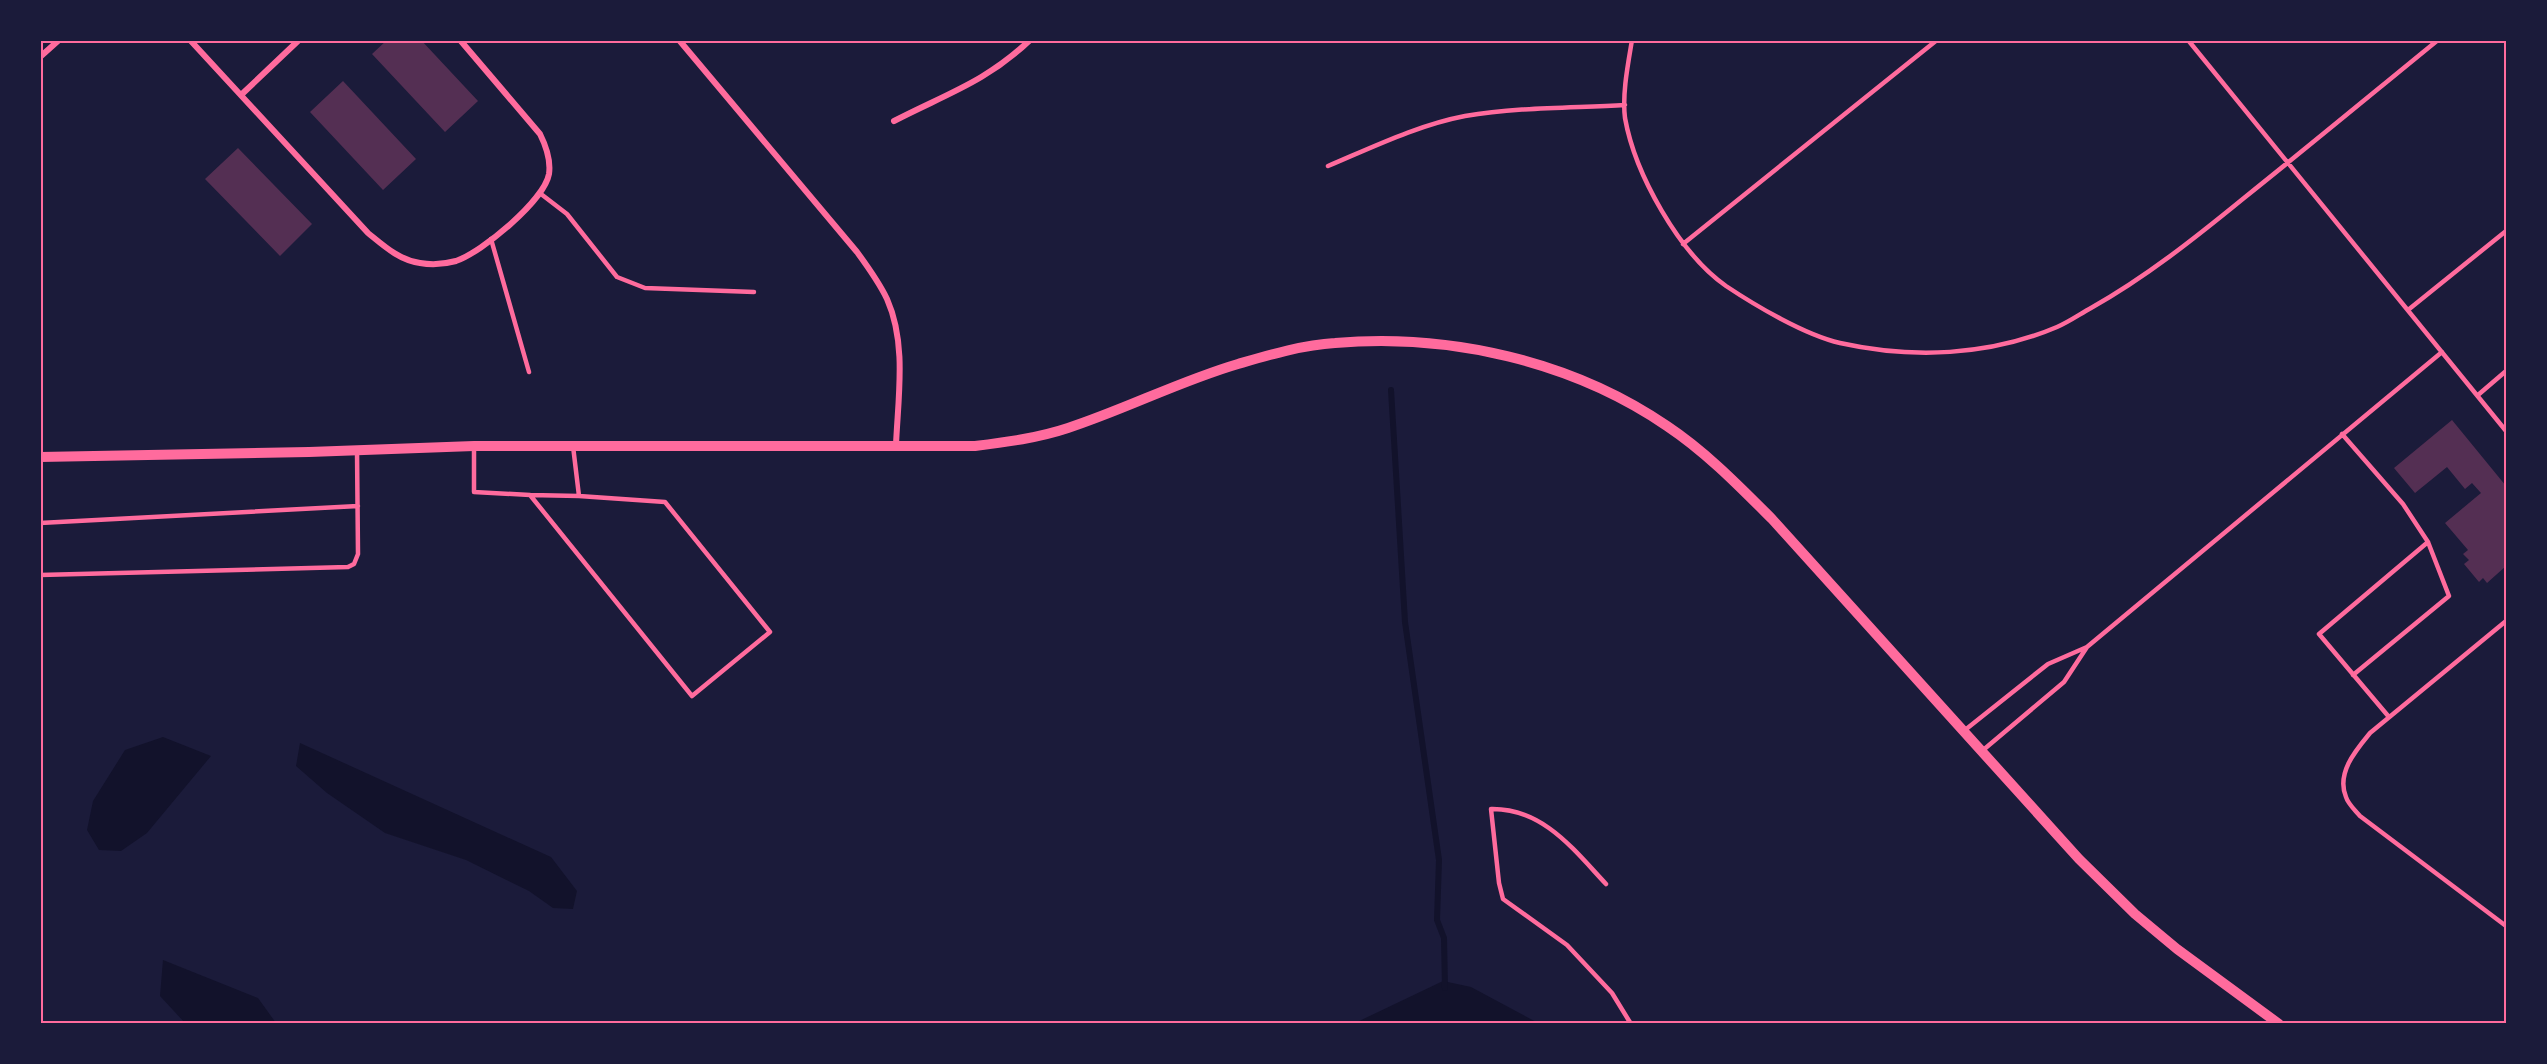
<svg xmlns="http://www.w3.org/2000/svg" width="2547" height="1064" viewBox="0 0 2547 1064" font-family="'Fira Sans',sans-serif">
  <style>
    .water { fill: #12122b }
    .lines { fill: none; stroke-linecap: round; stroke-linejoin: round }
    .stream { stroke: #12122b; stroke-width: 6 }
    .building { fill: #542f53 }
    .service { stroke: #ff6b9d; stroke-width: 4.5 }
    .minor { stroke: #ff6b9d; stroke-width: 6 }
    .tertiary { stroke: #ff6b9d; stroke-width: 10 }
    .neatline { fill: none; stroke: #ff6b9d; stroke-width: 2 }
  </style>
  <rect width="100%" height="100%" fill="#1b1b3a"/>
  <path class="water" d="M163,737L211,756L147,833L121,851L99,850L87,830L93,801L125,750Z
    M300,743L551,857L577,891L573,909L553,908L529,891L466,860L385,833L327,793L296,766Z
    M163,960L258,998L276,1023H185L160,996Z
    M1443,981L1471,987L1538,1023H1355Z"/>
  <g class="lines">
    <path class="stream" d="M1391,390L1405,622L1439,860L1437,920L1444,938L1445,988"/>
  </g>
  <path class="building" d="M387,40H421L478,101L445,132L372,54Z
    M343,81L416,159L383,190L310,112Z
    M238,148L312,224L280,256L205,179Z
    M2452,420L2506,486V566L2487,583L2483,578L2479,582L2464,564L2469,560L2463,554L2468,550L2445,523L2481,493L2472,483L2465,489L2447,467L2415,493L2394,468Z"/>
  <g class="lines">
    <path class="service" d="M1632,40C1628,64 1622,94 1625,118C1635,174 1679,253 1726,286C1756,306 1805,335 1840,343C1912,359 1989,356 2057,327C2069,322 2080,314 2091,308C2146,277 2195,238 2244,198C2309,146 2373,93 2438,40
      M2188,40L2506,431
      M1328,166C1373,147 1418,125 1465,116C1518,107 1572,108 1625,105
      M541,194L567,214L617,277L645,288L754,292
      M491,239L529,372
      M1683,244L1937,40
      M2408,310L2506,231
      M2478,395L2506,371
      M2342,434L2403,504L2428,542L2449,596L2353,675
      M474,446V492L530,495
      M573,446L579,496L665,502L770,632L692,696L530,495L579,496
      M40,523L358,506
      M40,575L348,567L354,564L358,554L357,450
      M2506,621L2370,733C2356,750 2336,773 2346,797C2348,804 2355,810 2360,816L2506,926
      M2087,647L2442,352
      M2389,717L2319,634L2428,542
      M1965,730L2048,664L2087,647L2064,682L1982,751
      M1606,884C1574,850 1543,808 1491,809L1499,883L1503,899L1567,945L1612,993L1631,1024"/>
    <path class="minor" d="M190,40L368,233C384,246 399,260 420,263C431,265 445,264 456,261C482,252 544,201 549,174C551,160 546,146 540,134L460,40
      M679,40L857,252C868,267 879,282 887,299C907,344 898,397 896,445
      M40,57L59,40
      M241,95L299,40
      M894,121C946,94 986,82 1030,40"/>
    <path class="tertiary" d="M40,457L309,452L474,446H975C1007,442 1038,438 1068,428C1126,409 1180,381 1238,364C1269,355 1302,345 1335,343C1449,333 1572,361 1667,426C1706,452 1739,486 1772,519L2079,859L2135,914L2177,949L2279,1024"/>
  </g>
  <rect width="2547" height="1064" fill="none" stroke="#1b1b3a" stroke-width="84"/>
  <rect x="42" y="42" width="2463" height="980" class="neatline"/>
</svg>
